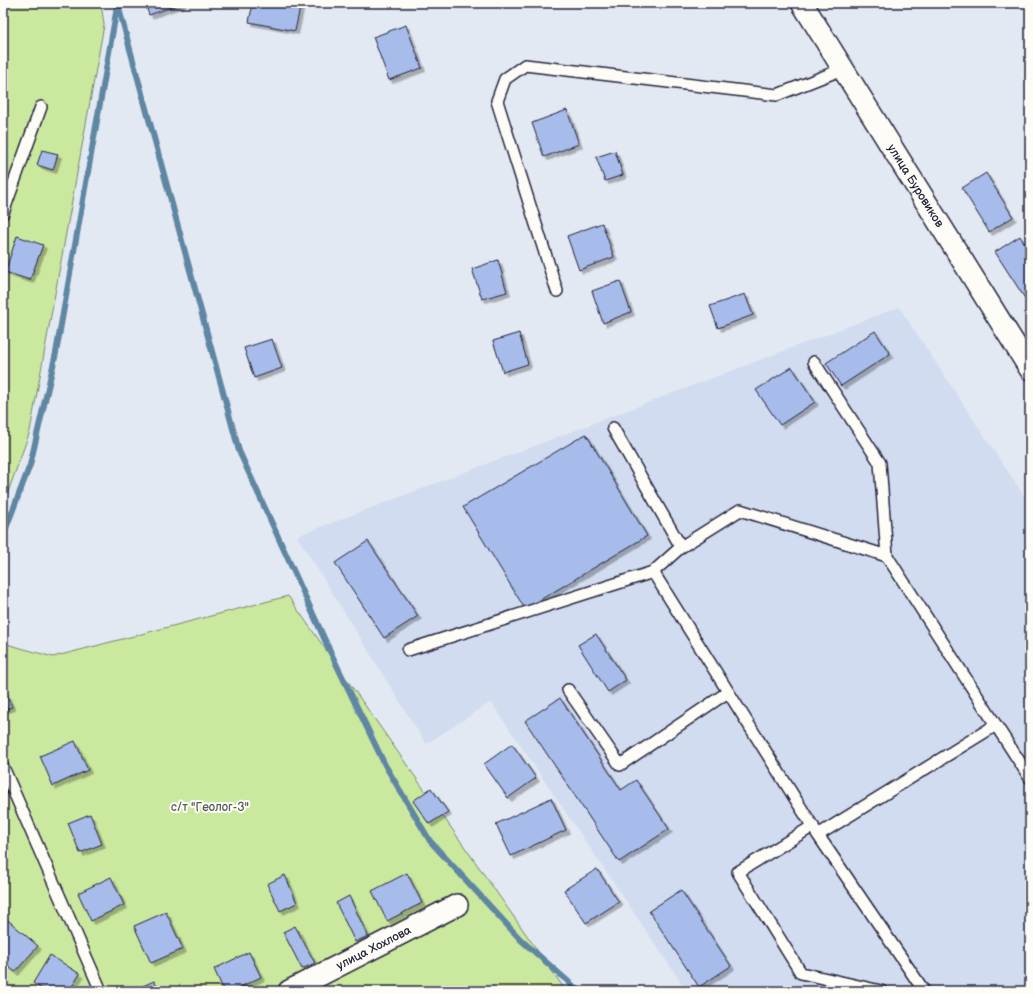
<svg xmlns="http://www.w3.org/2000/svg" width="1033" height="994" viewBox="0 0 1033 994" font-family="'Balsamiq Sans',sans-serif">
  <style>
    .built { fill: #d1dcf0 }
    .green { fill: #cbe89f; stroke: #76856d }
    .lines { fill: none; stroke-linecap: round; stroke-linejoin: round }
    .stream { stroke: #5e86a2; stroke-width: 6 }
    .building { fill: #a7bcea; stroke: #22223b; filter: url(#shadow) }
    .lane-casing { stroke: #22223b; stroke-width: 14 }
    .street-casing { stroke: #22223b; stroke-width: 24 }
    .lane { stroke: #fdfcf7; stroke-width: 11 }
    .street { stroke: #fdfcf7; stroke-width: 21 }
    .labels { text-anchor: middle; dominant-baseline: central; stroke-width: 4; stroke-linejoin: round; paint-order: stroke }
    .street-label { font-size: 12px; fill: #22223b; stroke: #fdfcf7 }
    .park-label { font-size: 12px; fill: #555d59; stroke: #fdfcf7 }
  </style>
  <defs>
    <filter id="shadow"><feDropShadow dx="3.5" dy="3.5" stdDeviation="0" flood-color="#0004"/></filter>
  </defs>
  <rect width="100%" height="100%" fill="#e3e9f3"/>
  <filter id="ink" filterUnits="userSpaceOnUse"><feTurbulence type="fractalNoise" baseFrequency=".025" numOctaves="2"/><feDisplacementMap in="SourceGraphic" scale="8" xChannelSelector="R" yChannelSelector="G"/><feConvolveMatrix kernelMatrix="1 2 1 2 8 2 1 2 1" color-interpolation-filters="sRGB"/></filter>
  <g filter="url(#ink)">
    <path class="built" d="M899,307L1030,505V991H687L491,702L426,744L297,536Z"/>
    <path class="green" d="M3,3H101L104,25L30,431L3,506Z
      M288,596L566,991H3V643L53,657Z"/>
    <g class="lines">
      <path class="stream" d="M118,5L239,451L329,649L385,765L430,841L521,940L579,991
        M3,536L30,465L56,353L117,7"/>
    </g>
    <path class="building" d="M145,3H183L149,15Z
      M253,3H301L295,31L249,22Z
      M406,25L422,68L389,80L373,37Z
      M567,110L579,144L544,157L532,123Z
      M42,150L58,154L53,170L37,165Z
      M615,151L623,175L605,181L596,157Z
      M986,173L1013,217L989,232L962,188Z
      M602,223L614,257L579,270L567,236Z
      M17,236L43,245L30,280L5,272Z
      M1020,236L1027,247L1030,245V297L1026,300L995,252Z
      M498,260L507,292L482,299L472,269Z
      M620,281L631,312L603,323L592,291Z
      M745,294L753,315L718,328L710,306Z
      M875,331L890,354L841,386L826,363Z
      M519,333L528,364L503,372L493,341Z
      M272,339L282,368L254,378L244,348Z
      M792,367L815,402L780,425L756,390Z
      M586,434L647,536L525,609L463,507Z
      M368,541L418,616L384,638L335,563Z
      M596,634L626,680L608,692L578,645Z
      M3,687L12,707L3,710Z
      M560,698L621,790L636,780L669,829L619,862L525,721Z
      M75,741L88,770L53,786L40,756Z
      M512,744L536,778L508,798L484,764Z
      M431,788L448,812L429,824L413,801Z
      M551,798L566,830L511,856L496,824Z
      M90,814L102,844L80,853L68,823Z
      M597,869L619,902L586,923L564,890Z
      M407,873L422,903L387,921L372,891Z
      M285,875L297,903L280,911L267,884Z
      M111,877L124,905L91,921L78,893Z
      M681,890L731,966L699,987L649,911Z
      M349,896L368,936L355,942L336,903Z
      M166,912L183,949L151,963L134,926Z
      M3,916L38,946L15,972L3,962Z
      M295,926L315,963L302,969L283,932Z
      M249,952L261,977L232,991H224L214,969Z
      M50,955L80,974L69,991H45L33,983Z
      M154,981L159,991H132Z"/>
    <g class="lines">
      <g class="lane-casing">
        <path id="lane" d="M3,213L41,107
          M557,291L497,101L505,79L525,65L777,95L843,69
          M814,362L880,463L887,556
          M613,428L681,547
          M653,572L681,547L740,510L887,556L1030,778
          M408,650L653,572L818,835L924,991
          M568,690L620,765L728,692
          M3,767L101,991
          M813,826L738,872L801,973L881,991
          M818,835L996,725"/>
      </g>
      <g class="street-casing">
        <g id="street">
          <path id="s1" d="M802,3L1030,369"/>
          <path id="s2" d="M289,991L457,905"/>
        </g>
      </g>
      <use href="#lane" class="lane"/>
      <use href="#street" class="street"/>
    </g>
  </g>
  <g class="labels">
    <g class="street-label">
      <text stroke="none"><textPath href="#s1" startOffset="215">улица Буровиков</textPath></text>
      <text stroke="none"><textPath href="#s2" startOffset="95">улица Хохлова</textPath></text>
    </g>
    <g class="park-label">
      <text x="210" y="807">с/т "Геолог-3"</text>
    </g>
  </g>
  <rect width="1033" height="994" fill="none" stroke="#fdfcf7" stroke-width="16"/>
  <rect x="8" y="8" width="1017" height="978" fill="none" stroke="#22223b" stroke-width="1.5" filter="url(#ink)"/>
</svg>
